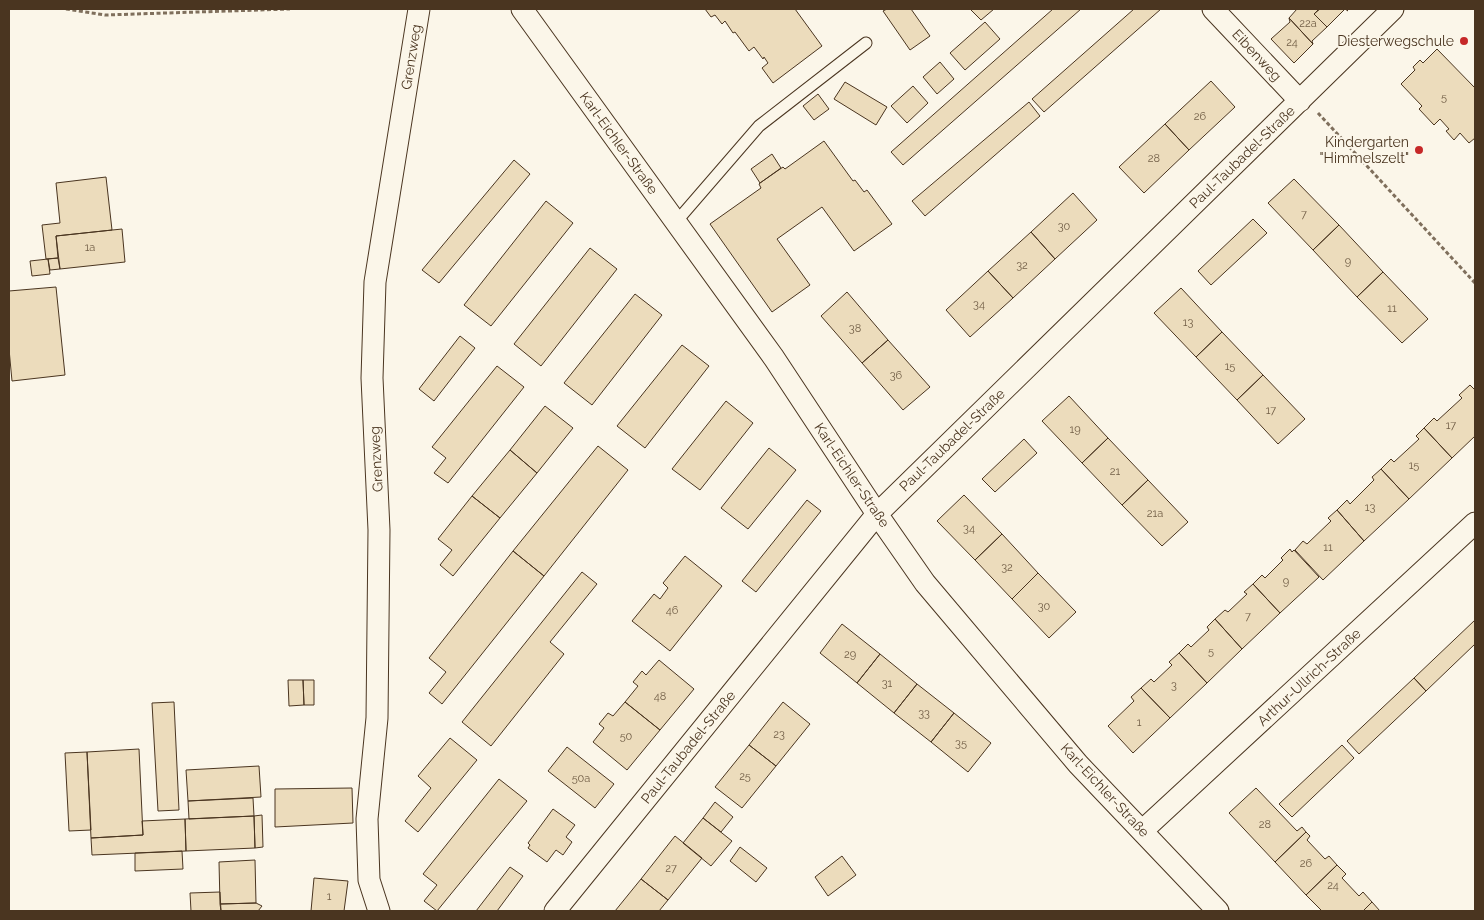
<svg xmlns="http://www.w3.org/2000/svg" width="1484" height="920" viewBox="0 0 1484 920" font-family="Raleway,sans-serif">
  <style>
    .building { fill: #ecdcbc; stroke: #4a3520 }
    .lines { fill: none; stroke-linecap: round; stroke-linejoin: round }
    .service-casing { stroke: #4a3520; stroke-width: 13 }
    .minor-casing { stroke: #4a3520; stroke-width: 23 }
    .path { stroke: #7f6f5c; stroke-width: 3; stroke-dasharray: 4 2.5; stroke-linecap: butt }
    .service { stroke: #fbf6e9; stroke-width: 11 }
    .minor { stroke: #fbf6e9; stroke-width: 21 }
    .poi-dot { fill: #c62828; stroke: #fbf6e9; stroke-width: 2 }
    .labels { text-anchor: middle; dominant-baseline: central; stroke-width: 4; stroke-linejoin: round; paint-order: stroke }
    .number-label { font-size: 11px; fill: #725f47 }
    .poi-label { font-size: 14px; fill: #4a3520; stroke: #fbf6e9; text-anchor: end }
    .street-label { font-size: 14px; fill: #4a3520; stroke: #fbf6e9 }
  </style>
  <rect width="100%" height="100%" fill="#fbf6e9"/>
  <path class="building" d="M705,9H795L822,46L773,83L762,68L768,63L764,57L763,59L754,47L749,51L735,32L733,33L725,21L722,24L715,15L711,17Z
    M887,9H911L930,36L910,50L883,11Z
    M970,9H994L981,20Z
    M1053,9H1081L903,165L891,152Z
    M1134,9H1161L1044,112L1032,99Z
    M1297,9H1320L1314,14L1327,27L1312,41L1313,44L1289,18Z
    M1319,9H1346L1348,11L1345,9L1327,27L1314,14Z
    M1289,18L1313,44L1294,63L1271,39L1290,22Z
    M985,22L1000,39L965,70L950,53Z
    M1437,49L1475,88V138L1469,143L1460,133L1454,140L1446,131L1449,129L1440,119L1434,125L1419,109L1422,106L1401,84L1415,70L1413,67L1420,60L1423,63Z
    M940,62L954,79L937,94L923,77Z
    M1211,81L1235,107L1189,150L1165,124Z
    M845,82L887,107L876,125L834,99Z
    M913,86L928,103L907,123L891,106Z
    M818,94L829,109L814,120L803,106Z
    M1029,102L1040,116L925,216L912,201Z
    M1165,124L1189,150L1144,193L1119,167Z
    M824,141L853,181L855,180L864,192L867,190L892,224L854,251L822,207L777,239L810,285L772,312L710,224L761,188L759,184L760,183L783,167L785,169Z
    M772,154L781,168L760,183L751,169Z
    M514,160L530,174L439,283L422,270Z
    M106,177L112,230L56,236L58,258L46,259L42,225L60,223L56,183Z
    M1294,179L1339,225L1313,250L1268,203Z
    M1073,193L1097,220L1055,259L1031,232Z
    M546,201L573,223L491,326L464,305Z
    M1253,219L1267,233L1211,285L1198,271Z
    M1339,225L1383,272L1357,297L1313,250Z
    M122,229L125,262L60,269L56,236Z
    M1031,232L1055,259L1013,298L988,271Z
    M590,248L617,269L541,366L514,344Z
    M58,258L60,269L50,270L48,259Z
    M48,259L50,274L32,276L30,261Z
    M988,271L1013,298L970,337L946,310Z
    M1383,272L1428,319L1402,343L1357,297Z
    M56,287L65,375L12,381L9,349V291Z
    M1181,288L1222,332L1196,357L1154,313Z
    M847,292L888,340L862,363L821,316Z
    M635,294L662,315L592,405L564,383Z
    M1222,332L1263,375L1237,400L1196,357Z
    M460,336L475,348L434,401L419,389Z
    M888,340L930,387L903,410L862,363Z
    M682,345L709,366L645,448L617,426Z
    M497,366L524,387L448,483L434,473L446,458L432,447Z
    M1263,375L1305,419L1278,444L1237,400Z
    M1470,385L1475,390V436L1452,458L1424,428L1434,418L1437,421L1462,398L1459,395Z
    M1069,396L1108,438L1082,463L1042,421Z
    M726,401L753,423L700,490L672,469Z
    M545,406L573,428L537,473L510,450Z
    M1424,428L1452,458L1409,499L1381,469L1391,459L1394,462L1419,439L1416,436Z
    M1108,438L1148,480L1122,505L1082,463Z
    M1024,439L1037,453L995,492L982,479Z
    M598,446L628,470L544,576L513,551Z
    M769,448L796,470L748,529L721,508Z
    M510,450L537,473L500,518L472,496Z
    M1381,469L1409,499L1364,541L1337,510L1347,500L1350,504L1374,480L1372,477Z
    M1148,480L1188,522L1162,546L1122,505Z
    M964,495L1002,534L975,560L937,521Z
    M472,496L500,518L453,576L440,565L452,550L438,539Z
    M807,500L821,511L756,592L742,581Z
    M1337,510L1364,541L1323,580L1295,550L1303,541L1307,544L1331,521L1328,518Z
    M1002,534L1038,573L1012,599L975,560Z
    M1290,549L1292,552L1294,550L1319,577L1280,613L1253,584L1262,575L1265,578L1283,560L1281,558Z
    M513,551L544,576L442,704L429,693L446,672L429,658Z
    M685,556L722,586L670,651L632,621L654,594L660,599L668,588L663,583Z
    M582,572L597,584L550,642L564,654L491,746L462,722Z
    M1038,573L1076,612L1049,638L1012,599Z
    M1253,584L1280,613L1242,649L1215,619L1225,610L1228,612L1247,594L1244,592Z
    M1215,619L1242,649L1207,683L1179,653L1188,644L1191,647L1209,630L1207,627Z
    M1475,620V644L1426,691L1414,678Z
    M842,624L880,654L857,683L820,653Z
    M1179,653L1207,683L1170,718L1141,688L1151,679L1154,682L1172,665L1169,662Z
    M880,654L917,684L894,713L857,683Z
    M659,660L694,689L660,730L625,702L638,686L633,682L642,671L646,675Z
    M1414,678L1426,691L1359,754L1347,741Z
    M288,680H303L304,705L289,706Z
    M303,680H314V705H304Z
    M917,684L954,713L931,742L894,713Z
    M1141,688L1170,718L1133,753L1108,726L1134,701L1131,697Z
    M174,702L179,810L158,811L152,703Z
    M625,702L660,730L627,770L593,742L604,728L599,724L608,713L613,716Z
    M783,702L810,724L776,766L749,745Z
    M954,713L991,743L968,772L931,742Z
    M450,738L477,760L418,832L405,821L431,788L418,776Z
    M749,745L776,766L742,808L715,787Z
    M1342,745L1354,758L1292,817L1279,804Z
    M567,747L614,784L595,808L548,771Z
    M139,749L143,835L91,838L87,752Z
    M87,752L91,830L69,831L65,753Z
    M259,766L261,797L188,801L186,770Z
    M499,779L527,801L437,911L424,901L437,885L423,874Z
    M352,788L353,823L275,827V789Z
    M1256,788L1297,831L1302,827L1306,832L1275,862L1229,813Z
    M253,798L254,816L189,819L188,801Z
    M715,802L733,817L721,832L703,818Z
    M553,809L575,825L566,837L572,842L563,855L556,850L547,862L528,848L530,845L528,843Z
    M262,815L263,847L255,848L254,816Z
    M254,816L255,848L186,851L185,819Z
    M703,818L732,841L711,866L683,843Z
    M185,819L186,851L92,855L91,838L143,835L142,821Z
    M1306,832L1310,836L1307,840L1325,859L1329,856L1337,865L1306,895L1275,862Z
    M675,836L702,858L668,900L641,879Z
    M740,847L767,868L756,882L730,861Z
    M182,851L183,869L135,871V853Z
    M842,856L856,875L828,896L815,877Z
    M255,860L256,903L220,904L219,862Z
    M1337,865L1346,874L1342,878L1359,896L1363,892L1372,902L1363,911H1322L1306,895Z
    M510,867L523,876L497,911H476Z
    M314,878L348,881L344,911H311Z
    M641,879L668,900L659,911H615Z
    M220,892L221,911H191L190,893Z
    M1372,902L1380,911H1363Z
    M256,903L262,906L258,911H221L220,904Z"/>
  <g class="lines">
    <g class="service-casing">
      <path id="service" d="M676,222L759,126L866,43"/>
    </g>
    <g class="minor-casing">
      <path id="minor" d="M522,9L774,358L877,514L925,583L1078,764L1218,911
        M1213,9L1300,101
        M1142,831L1475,523
        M379,911L369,880L367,819L377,718L379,530L372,378L375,282L419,9
        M555,911L877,514L1393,9"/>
    </g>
    <path class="path" d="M66,9L105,15L290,9
      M1318,113L1475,283"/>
    <use href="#service" class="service"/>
    <use href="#minor" class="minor"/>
  </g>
  <g class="poi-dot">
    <circle cx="1464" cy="41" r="5"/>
    <circle cx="1419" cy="150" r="5"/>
  </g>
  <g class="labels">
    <g class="number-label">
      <text x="1308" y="23">22a</text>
      <text x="1292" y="42">24</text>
      <text x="1444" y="97">5</text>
      <text x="1200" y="116">26</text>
      <text x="1154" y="158">28</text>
      <text x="1304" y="214">7</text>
      <text x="1064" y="226">30</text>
      <text x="90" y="247">1a</text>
      <text x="1348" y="261">9</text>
      <text x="1022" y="265">32</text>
      <text x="979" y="304">34</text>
      <text x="1392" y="308">11</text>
      <text x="1188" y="322">13</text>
      <text x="855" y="328">38</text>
      <text x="1230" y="366">15</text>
      <text x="896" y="375">36</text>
      <text x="1271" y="410">17</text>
      <text x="1451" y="425">17</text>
      <text x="1075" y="429">19</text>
      <text x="1414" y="465">15</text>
      <text x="1115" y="471">21</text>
      <text x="1370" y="507">13</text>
      <text x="1155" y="513">21a</text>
      <text x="969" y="528">34</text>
      <text x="1328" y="547">11</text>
      <text x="1007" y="567">32</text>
      <text x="1286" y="581">9</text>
      <text x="1044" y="606">30</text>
      <text x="672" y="610">46</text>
      <text x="1248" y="616">7</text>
      <text x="1211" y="651">5</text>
      <text x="850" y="654">29</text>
      <text x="887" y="683">31</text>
      <text x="1174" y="685">3</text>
      <text x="660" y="696">48</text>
      <text x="924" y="713">33</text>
      <text x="1139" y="722">1</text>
      <text x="779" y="734">23</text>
      <text x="626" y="736">50</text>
      <text x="961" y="743">35</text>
      <text x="745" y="776">25</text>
      <text x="581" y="778">50a</text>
      <text x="1265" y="824">28</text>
      <text x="1306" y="863">26</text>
      <text x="671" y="868">27</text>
      <text x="1333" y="885">24</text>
      <text x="329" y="896">1</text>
    </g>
    <g class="poi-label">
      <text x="1454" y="41">Diesterwegschule</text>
      <text x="1409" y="142">Kindergarten<tspan x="1409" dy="16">"Himmelszelt"</tspan></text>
    </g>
    <g class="street-label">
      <text transform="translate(1257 55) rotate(47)">Eibenweg</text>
      <text transform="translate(411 57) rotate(-81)">Grenzweg</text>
      <text transform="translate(619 143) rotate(54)">Karl-Eichler-Straße</text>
      <text transform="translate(1242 157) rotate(-44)">Paul-Taubadel-Straße</text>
      <text transform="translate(952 440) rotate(-44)">Paul-Taubadel-Straße</text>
      <text transform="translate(376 459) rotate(-93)">Grenzweg</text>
      <text transform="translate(852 475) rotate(56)">Karl-Eichler-Straße</text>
      <text transform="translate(1309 677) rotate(-43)">Arthur-Ullrich-Straße</text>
      <text transform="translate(688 747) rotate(-51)">Paul-Taubadel-Straße</text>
      <text transform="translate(1105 790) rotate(47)">Karl-Eichler-Straße</text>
    </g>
  </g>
  <rect width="1484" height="920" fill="none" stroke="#4a3520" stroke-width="20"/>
</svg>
